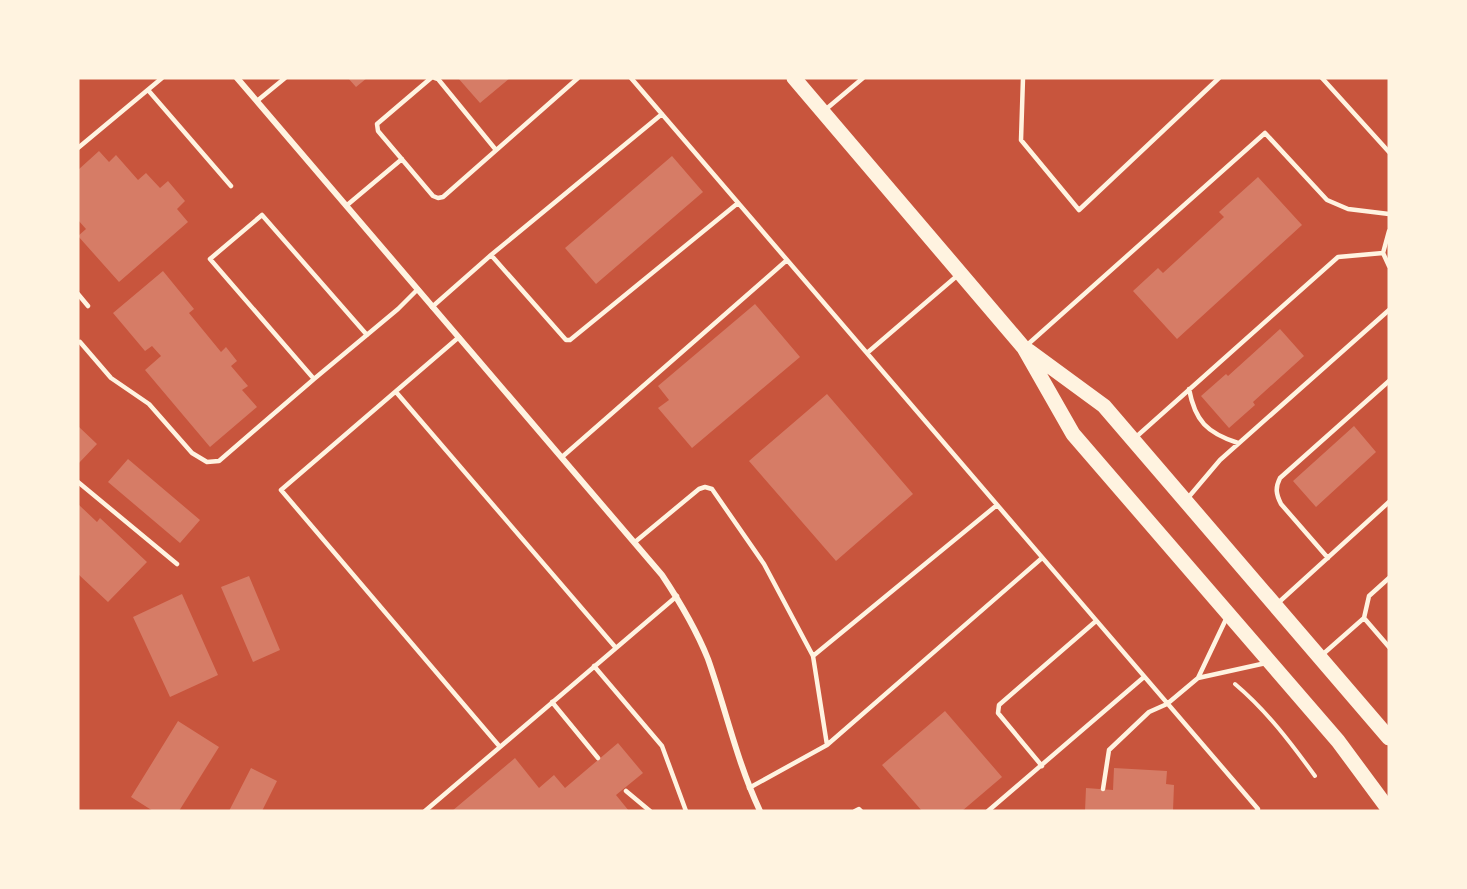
<svg xmlns="http://www.w3.org/2000/svg" width="1467" height="889" viewBox="0 0 1467 889" font-family="'Noto Sans',sans-serif">
  <style>
    .building { fill: #d67c66 }
    .lines { fill: none; stroke-linecap: round; stroke-linejoin: round }
    .path { stroke: #fff3e0; stroke-width: 4 }
    .service { stroke: #fff3e0; stroke-width: 4.5 }
    .minor { stroke: #fff3e0; stroke-width: 6 }
    .primary { stroke: #fff3e0; stroke-width: 15 }
  </style>
  <rect width="100%" height="100%" fill="#c8553d"/>
  <path class="building" d="M348,78H367L356,87Z
    M458,78H510L480,103Z
    M99,151L109,162L116,155L138,180L146,173L160,188L168,181L185,201L177,209L188,222L119,282L78,236L86,229L78,220V170Z
    M672,156L703,192L596,284L565,248Z
    M1258,177L1302,225L1177,339L1133,291L1158,268L1163,273L1224,217L1219,212Z
    M163,271L194,309L189,313L221,352L226,347L237,361L231,366L248,386L242,390L257,407L210,447L145,370L161,356L152,346L145,351L113,313Z
    M755,304L800,357L692,448L658,408L669,400L658,386Z
    M1280,329L1304,356L1253,402L1255,405L1229,428L1201,396L1226,374L1228,376Z
    M827,394L913,494L836,561L749,461Z
    M78,426L97,444L78,464Z
    M1354,426L1376,452L1316,507L1293,481Z
    M128,459L200,520L180,543L108,482Z
    M78,504L97,522L100,518L147,562L108,602L78,574Z
    M249,576L280,650L253,662L221,587Z
    M182,594L218,675L170,697L133,617Z
    M945,711L1002,777L962,811H922L882,765Z
    M178,721L219,747L179,811H153L131,797Z
    M618,743L643,773L616,795L629,811H452L515,758L539,788L554,775L565,788Z
    M251,768L277,781L262,811H229Z
    M1114,768L1167,771L1166,784L1174,785L1173,811H1085L1086,788L1113,790Z"/>
  <g class="lines">
    <path class="path" d="M1235,684C1267,711 1291,743 1315,776"/>
    <path class="service" d="M431,78L377,124L378,131L433,196L438,198L443,197L578,78
      M435,78L438,79L496,150
      M631,78L1258,809L1257,811
      M1023,78L1021,140L1079,210L1219,78
      M1322,78L1389,152
      M148,90L231,186
      M257,101L285,78
      M825,110L863,78
      M78,148L162,78
      M346,206L402,159
      M1389,231L1383,253L1389,266
      M491,255L566,340H570L738,203
      M78,294L88,306
      M432,307L491,255L662,114
      M367,335L262,215L210,259L314,379L398,309L418,289
      M459,337L281,490L500,747
      M80,342L111,378L149,404L192,453L207,462L219,461L314,379
      M1026,346L1265,133L1327,200L1348,209L1389,214
      M867,353L958,275
      M1189,389C1195,421 1207,433 1238,443
      M396,392L616,648
      M1136,437L1338,257L1383,253
      M562,457L787,260
      M78,482L177,564
      M1187,499L1220,460L1389,310
      M635,542L699,489L705,487L712,489L764,564L813,656L827,745
      M1328,558L1281,504C1276,494 1275,488 1280,478L1389,381
      M1278,603L1389,502
      M1364,618L1389,647
      M1322,655L1364,618L1369,596L1389,578
      M813,656L997,505
      M594,666L662,746L686,811
      M1198,678L1266,663
      M552,702L598,758
      M1042,766L998,713L999,705L1096,621
      M749,788L827,745L1042,558
      M1103,789L1109,750L1149,712L1167,704L1198,678L1227,617
      M626,791L650,811
      M425,811L677,596
      M855,811L859,809L861,811
      M988,811L1144,677"/>
    <path class="minor" d="M237,78L662,575C680,602 696,629 708,659C726,710 737,762 760,811"/>
    <path class="primary" d="M794,78L1024,348L1073,434L1338,741L1389,810
      M1029,351L1104,406L1389,738"/>
  </g>
  <rect width="1467" height="889" fill="none" stroke="#fff3e0" stroke-width="159"/>
</svg>
